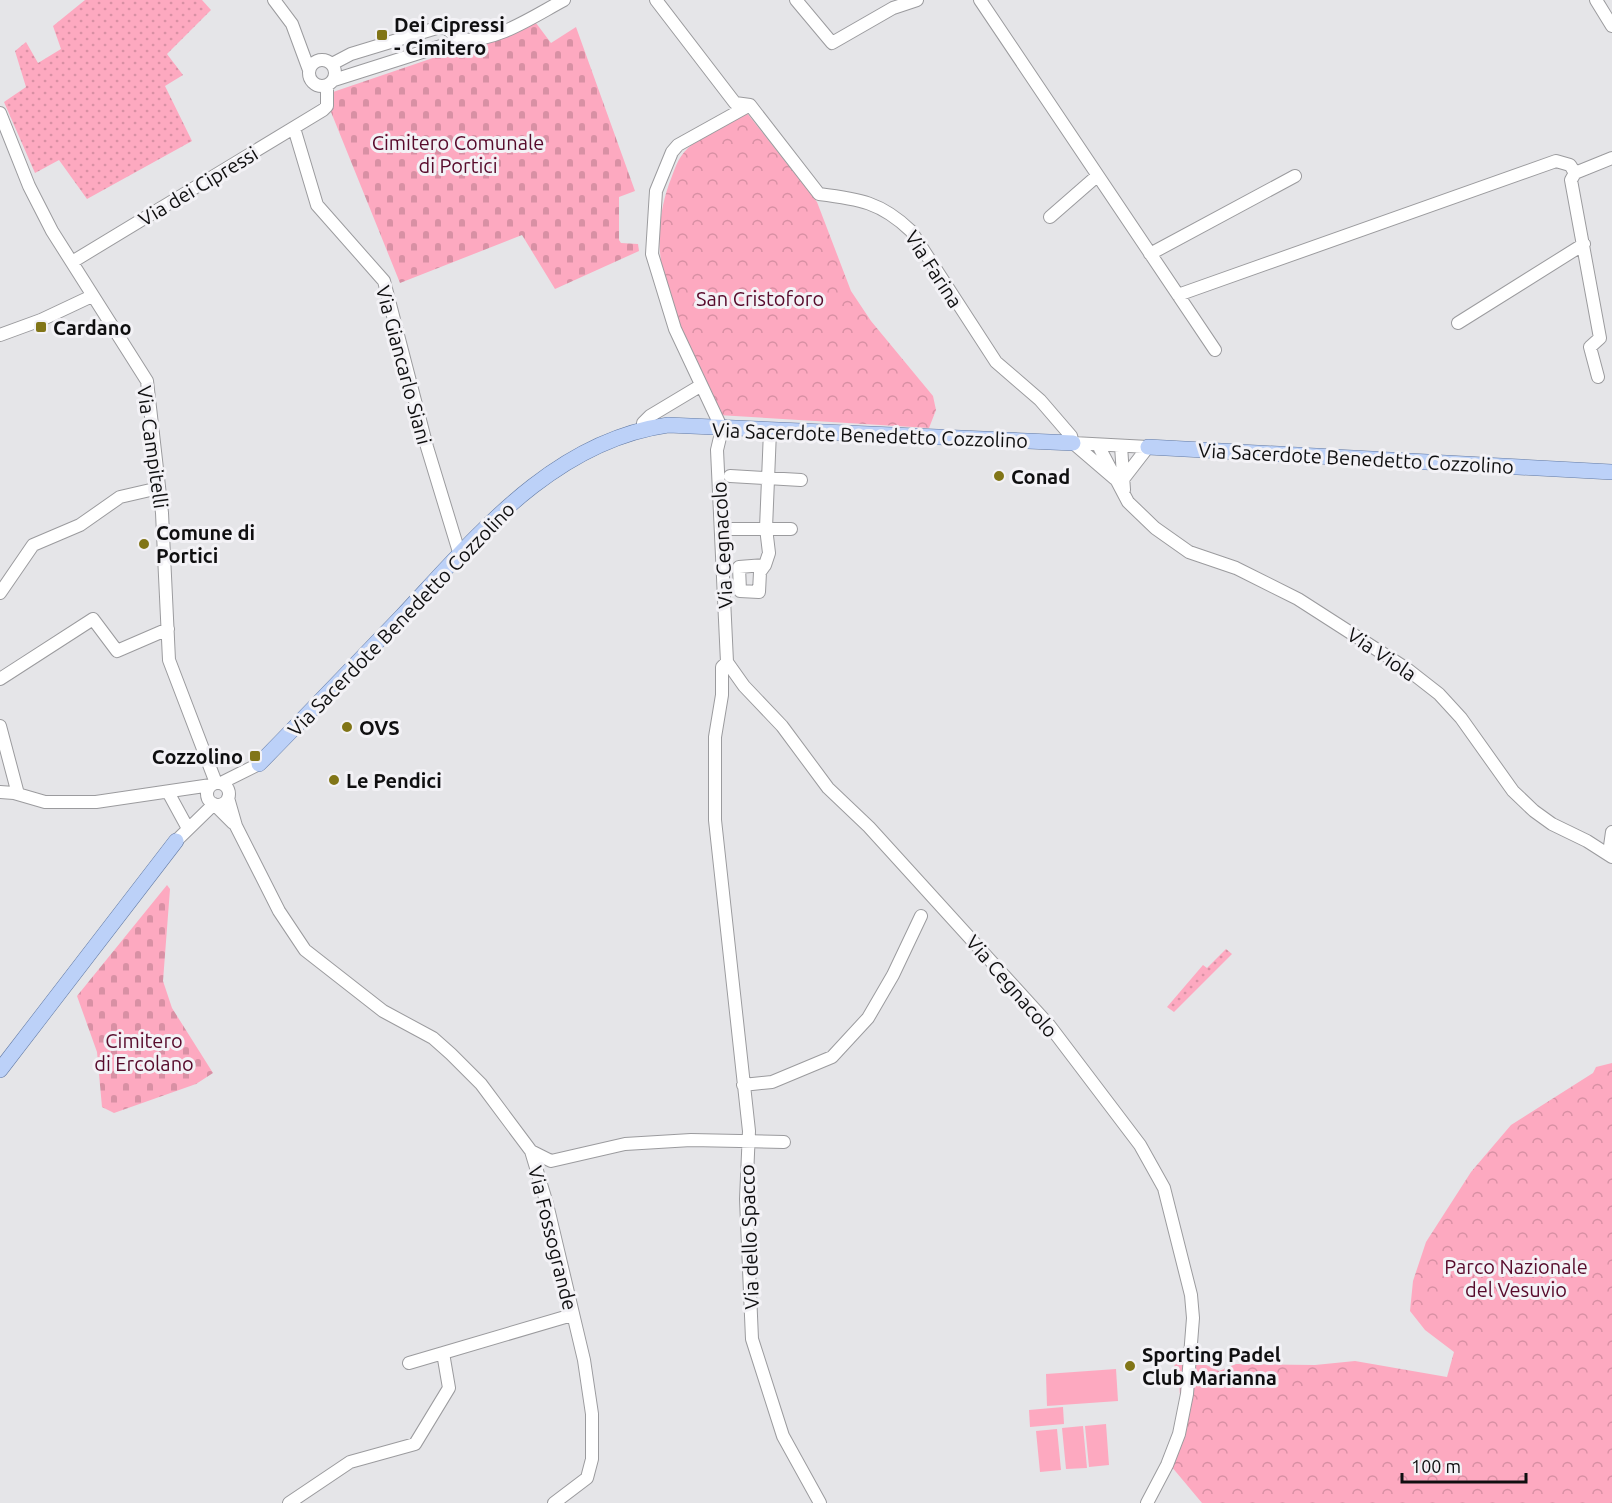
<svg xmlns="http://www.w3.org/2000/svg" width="1612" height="1503" viewBox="0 0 1612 1503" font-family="Ubuntu,sans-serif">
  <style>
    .grass { fill: url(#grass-dots) }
    .forest { fill: url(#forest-crowns) }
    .cemetery { fill: url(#cemetery-stones) }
    .pitch { fill: #fda9c0 }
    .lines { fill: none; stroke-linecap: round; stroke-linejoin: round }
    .minor-casing { stroke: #9b9b9e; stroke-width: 14 }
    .major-casing { stroke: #627aa4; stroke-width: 16 }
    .minor { stroke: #fff; stroke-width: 12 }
    .major { stroke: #bcd1f8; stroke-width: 15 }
    .poi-dot { fill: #817517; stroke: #f3f2f6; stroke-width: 2 }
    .labels { text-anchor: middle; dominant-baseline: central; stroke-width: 6; stroke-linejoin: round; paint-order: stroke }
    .poi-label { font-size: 20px; font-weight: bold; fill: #0f0f10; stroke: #f3f2f6; text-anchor: start }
    .park-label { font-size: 20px; fill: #570a2b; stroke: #f3f2f6 }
    .street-label { font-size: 20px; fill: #0f0f10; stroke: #f3f2f6 }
  </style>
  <defs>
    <pattern id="grass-dots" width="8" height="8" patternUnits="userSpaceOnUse" patternTransform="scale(1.5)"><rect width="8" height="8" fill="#fda9c0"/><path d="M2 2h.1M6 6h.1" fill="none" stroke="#d890a4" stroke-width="1.8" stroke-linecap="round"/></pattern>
    <pattern id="forest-crowns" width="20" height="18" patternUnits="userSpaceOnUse" patternTransform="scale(1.5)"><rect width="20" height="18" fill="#fda9c0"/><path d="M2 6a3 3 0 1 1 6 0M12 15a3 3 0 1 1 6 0" fill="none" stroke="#d890a4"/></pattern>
    <pattern id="cemetery-stones" width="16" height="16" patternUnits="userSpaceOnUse" patternTransform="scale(1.5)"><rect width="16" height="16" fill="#fda9c0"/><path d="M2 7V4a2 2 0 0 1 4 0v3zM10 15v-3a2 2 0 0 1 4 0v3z" fill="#d890a4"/></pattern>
  </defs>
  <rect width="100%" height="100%" fill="#e5e5e8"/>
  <path class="grass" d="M85,0H202L211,10L167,54L183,75L165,86L192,141L87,199L59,160L35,173L4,102L26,87L15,51L26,42L38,63L61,49L53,26Z
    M1226,949L1232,954L1174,1012L1167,1007L1203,965L1207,968Z"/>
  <path class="forest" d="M747,113L817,202L851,291L871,321L933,396L936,410L929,428L718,415C684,340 640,267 669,184C674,172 677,158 688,148C703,134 728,124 747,113Z
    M1612,1063V1503H1202L1166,1460L1182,1420L1178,1371L1174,1366L1190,1350L1200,1362L1219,1371L1236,1364L1315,1365L1355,1361L1447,1377L1454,1352L1425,1330L1410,1311L1413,1281L1426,1242L1471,1172L1511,1125L1593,1073L1596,1067Z"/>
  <path class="cemetery" d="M536,23L551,43L576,27L635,191L619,197V240L621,243L638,244L639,251L555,289L522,235L400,283L331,112L333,92Z
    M167,885L170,889L163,981L172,1008L213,1073L196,1084L114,1113L102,1107L97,1052L77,996Z"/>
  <path class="pitch" d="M1116,1369L1118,1401L1047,1406L1046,1374Z
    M1063,1407L1064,1424L1030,1427L1029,1410Z
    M1106,1424L1109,1465L1089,1467L1085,1426Z
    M1083,1426L1087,1468L1066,1469L1062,1428Z
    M1057,1429L1061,1470L1040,1472L1036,1431Z"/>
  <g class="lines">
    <g class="minor-casing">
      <path id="minor" d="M274,0L292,24L309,70
        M656,0L735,103L750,105L819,194C859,199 881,202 911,231L996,362L1040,400L1071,436L1073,443L1115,479
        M796,0L832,43L893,8L917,0
        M980,0L1215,350
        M1596,0L1612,26
        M309 73a13 13 0 1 1 26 0a13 13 0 1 1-26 0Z
        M332,64L351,54L440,27L446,28L460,40
        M334,80L460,40C497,42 532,17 564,0
        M750,105L678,145L672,152L656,191L652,254L675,329L722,429L717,450L727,662L722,667V695L715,737V820L749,1131L746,1199L752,1339L783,1436L820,1503
        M0,113L29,186L52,231L147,381L162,513L169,660L216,783
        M294,128L317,205L384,281L427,447L459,552
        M1050,217L1097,176
        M1150,254L1295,176
        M72,262L323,110L327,106V86
        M1178,295L1556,161L1570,165L1575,173
        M1458,323L1584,244
        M0,335L41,320L92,296
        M1598,377L1590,347L1600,338L1571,180L1575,173L1612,158
        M643,429V423L650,416L700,386
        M1073,443L1148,447
        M1098,445L1128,502L1155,528L1189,552L1236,568L1298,599L1407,669L1439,694L1461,718L1513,791L1534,811L1552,824L1587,841L1612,857
        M1121,446L1124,490
        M730,476L801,480
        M1124,478L1148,447
        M732,529H791
        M765,565L760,572L759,592L740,591L739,567L765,565L769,553L766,528L770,431
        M0,593L33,545L80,525L120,497L159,488
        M727,662L744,686L782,726L828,788L869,827L1049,1025L1140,1145L1164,1188L1191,1295L1193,1318L1187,1394L1179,1434L1167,1465L1147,1503
        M0,679L93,619L117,651L168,629
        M0,726L18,794
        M221,783L259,764
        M207 794a11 11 0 1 1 22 0a11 11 0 1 1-22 0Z
        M0,792L14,793L45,802H96L211,785
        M168,792L186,825
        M228,798L236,826L279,911L305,950L383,1011L433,1038L451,1054L481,1084L531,1151L547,1204L584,1360L592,1414V1459L587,1478L554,1503
        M176,841L214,804L233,823
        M1609,853L1612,832
        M743,1085L772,1082L832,1057L868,1018L893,975L921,916
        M531,1151L551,1161L625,1144L691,1140L784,1142
        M409,1363L443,1353
        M289,1503L350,1462L415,1444L449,1388L443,1353L572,1315"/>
    </g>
    <g class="major-casing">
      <path id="major" d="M1148,447L1612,472
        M259,764C307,715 355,665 402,616C476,537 553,441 668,425L1073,443
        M0,1070L176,841"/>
    </g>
    <use href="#minor" class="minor"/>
    <use href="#major" class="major"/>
  </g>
  <g class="poi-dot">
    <rect x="376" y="29" width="12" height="12" rx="3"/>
    <rect x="35" y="321" width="12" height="12" rx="3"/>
    <circle cx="999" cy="476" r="6"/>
    <circle cx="144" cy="544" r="6"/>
    <circle cx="347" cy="727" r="6"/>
    <rect x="249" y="750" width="12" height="12" rx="3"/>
    <circle cx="334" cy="780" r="6"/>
    <circle cx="1130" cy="1366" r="6"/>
  </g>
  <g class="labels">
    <g class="poi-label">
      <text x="394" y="24">Dei Cipressi<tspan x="394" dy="23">- Cimitero</tspan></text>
      <text x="53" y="327">Cardano</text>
      <text x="1011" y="476">Conad</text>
      <text x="156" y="532">Comune di<tspan x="156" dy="23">Portici</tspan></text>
      <text x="359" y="727">OVS</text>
      <text x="243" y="756" text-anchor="end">Cozzolino</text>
      <text x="346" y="780">Le Pendici</text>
      <text x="1142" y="1354">Sporting Padel<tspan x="1142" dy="23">Club Marianna</tspan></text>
    </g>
    <g class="park-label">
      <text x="458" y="142">Cimitero Comunale<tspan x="458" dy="23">di Portici</tspan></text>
      <text x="760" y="298">San Cristoforo</text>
      <text x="144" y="1040">Cimitero<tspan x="144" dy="23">di Ercolano</tspan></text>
      <text x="1516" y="1266">Parco Nazionale<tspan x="1516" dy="23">del Vesuvio</tspan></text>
    </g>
    <g class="street-label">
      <text transform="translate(198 186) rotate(-31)">Via dei Cipressi</text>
      <text transform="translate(934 269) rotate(57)">Via Farina</text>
      <text transform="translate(404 365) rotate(75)">Via Giancarlo Siani</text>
      <text transform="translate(870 435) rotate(2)">Via Sacerdote Benedetto Cozzolino</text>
      <text transform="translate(153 447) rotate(82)">Via Campitelli</text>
      <text transform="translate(1356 458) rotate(3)">Via Sacerdote Benedetto Cozzolino</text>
      <text transform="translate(722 545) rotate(-93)">Via Cegnacolo</text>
      <text transform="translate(401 619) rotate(-46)">Via Sacerdote Benedetto Cozzolino</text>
      <text transform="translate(1382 654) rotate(34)">Via Viola</text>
      <text transform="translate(1012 986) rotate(49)">Via Cegnacolo</text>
      <text transform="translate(749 1237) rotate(-92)">Via dello Spacco</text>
      <text transform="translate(553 1238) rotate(76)">Via Fossogrande</text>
    </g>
  </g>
  <path d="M1402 1473v9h124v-9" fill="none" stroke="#0f0f10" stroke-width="3"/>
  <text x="1411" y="1473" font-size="18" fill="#0f0f10" stroke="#f3f2f6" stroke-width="4.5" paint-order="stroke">100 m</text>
</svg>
